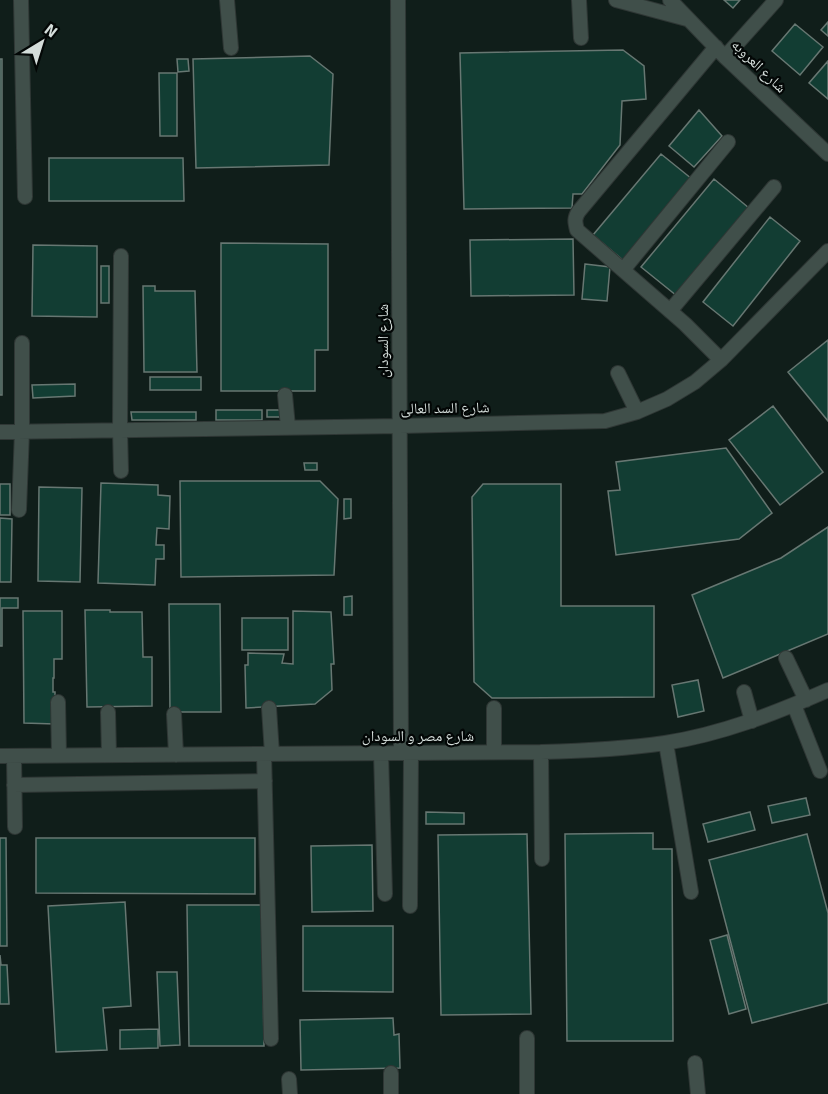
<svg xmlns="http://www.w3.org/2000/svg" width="828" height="1094" viewBox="0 0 828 1094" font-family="Signika,'Noto Naskh Arabic',sans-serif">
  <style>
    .building { fill: #123d33; stroke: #677772; stroke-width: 1.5 }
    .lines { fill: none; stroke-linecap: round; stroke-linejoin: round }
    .minor-casing { stroke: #2f3735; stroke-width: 16 }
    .minor { stroke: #404f4a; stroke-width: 14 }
    .labels { text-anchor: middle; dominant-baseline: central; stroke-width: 4.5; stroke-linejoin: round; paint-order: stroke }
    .street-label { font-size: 15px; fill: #d4ddda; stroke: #030706 }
  </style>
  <rect width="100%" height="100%" fill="#101e1a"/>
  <path class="building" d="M724,0H740L733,8Z
    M828,22V36L821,30Z
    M795,24L823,47L800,75L772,51Z
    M623,50L644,66L646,99L622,101L620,145L582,194H573L572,208L464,209L460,53Z
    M310,56L333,74L329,165L196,168L193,59Z
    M0,59H2V395H0Z
    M177,59H188L189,71L178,72Z
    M828,61V99L809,83Z
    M159,73H177V136H160Z
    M699,110L722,136L694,167L669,146Z
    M661,154L692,179L624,261L593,235Z
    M49,158H183L184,201H49Z
    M714,179L749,208L677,296L641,267Z
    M770,217L800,241L733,326L703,302Z
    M573,239L574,295L471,296L470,240Z
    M221,243L328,244V350H315V391H221Z
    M33,245L97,246V317L32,316Z
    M585,264L610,267L607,301L582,299Z
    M101,266H109V303H101Z
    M143,286H155V291H195L197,372H144Z
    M828,340V421L788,372Z
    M150,377H201V390H150Z
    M75,384V396L33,398L32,385Z
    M773,406L823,472L780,505L729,440Z
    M216,410H262V420H216Z
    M267,410H281V417H267Z
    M131,412H196V420H132Z
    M726,448L772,513L739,539L616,555L608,491L620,490L616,462Z
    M304,463H317V470H305Z
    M180,481H320L338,499L334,575L181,577Z
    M101,483L158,485V495L170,496L169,529L157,528L156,545H164V559H156L155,585L98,583Z
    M0,484H10V515H0Z
    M483,484H561V606H654V697L492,698L474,682L472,497Z
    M39,487L82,488L80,582L38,581Z
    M344,499H351V518L344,519Z
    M0,518L12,519L11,582H0Z
    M828,527V634L723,678L692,595L781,558Z
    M352,596V615H344V597Z
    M0,598H18V608H2V646H0Z
    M169,604H220L221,712H170Z
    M85,610H110V612H142L143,657H152V706L87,707Z
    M23,611H62V659H54V678H53V692H55V724L24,723Z
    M293,611L331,612L334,664H331L332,690L315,704L246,708L245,665H248V653L284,654L282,663L293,664Z
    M242,618H288V650H242Z
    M698,680L704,711L678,717L672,685Z
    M806,798L810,815L772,823L768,806Z
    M426,812L464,813V824H426Z
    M750,812L755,830L708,842L703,824Z
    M653,833V849H672L673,1041H567L565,834Z
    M527,834L531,1014L441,1015L438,835Z
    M807,834L828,913V1003L752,1023L709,860Z
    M0,838H6L7,946H0Z
    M36,838H255V894L36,893Z
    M372,845L373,911L312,912L311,846Z
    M125,902L131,1006L103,1008L107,1050L56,1052L48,906Z
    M187,905H262L264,1046H189Z
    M303,926H393V992L303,991Z
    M727,935L746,1009L729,1014L710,940Z
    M0,955L1,965H7L9,1004H0Z
    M157,972H177L180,1045L160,1046Z
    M393,1018L394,1035L399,1034L400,1068L301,1070L300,1020Z
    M158,1029V1048L120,1049V1030Z"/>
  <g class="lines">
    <g class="minor-casing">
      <path id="minor" d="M21,0L25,197
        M227,0L231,48
        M398,0L401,753
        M579,0L581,38
        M616,0L687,19
        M670,0L725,57L828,154
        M716,47L579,211C574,218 575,222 577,230L685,324L721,360
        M725,57L776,0
        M623,270L728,142
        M670,311L774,187
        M618,373L637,412
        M285,395L288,427
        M0,432L400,426L605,421L637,412L667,399L695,382L721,360L828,251
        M121,471L120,430L121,256
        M19,510L22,431V343
        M786,658L806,700
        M744,692L752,721
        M58,702L59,755
        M794,705L820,771
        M269,708L272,754
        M108,712L109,755
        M174,714L176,755
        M666,743L691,892
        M494,752V708
        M541,752L542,859
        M381,753L385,894
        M264,754L271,1039
        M0,756L541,752C583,751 624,749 665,743C722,734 776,713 828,690
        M14,756L15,827
        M14,785L265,781
        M410,906L411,753
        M527,1038V1094
        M695,1063L698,1094
        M391,1073V1094
        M289,1079L290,1094"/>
    </g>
    <use href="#minor" class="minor"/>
  </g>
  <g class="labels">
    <g class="street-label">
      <text transform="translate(759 66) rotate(44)">شارع العروبه</text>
      <text transform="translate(383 341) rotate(-90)">شارع السودان</text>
      <text transform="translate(445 408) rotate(-1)">شارع السد العالى</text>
      <text x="418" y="736">شارع مصر و السودان</text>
    </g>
  </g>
  <g transform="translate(42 42) rotate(38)" stroke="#030706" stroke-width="4.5" paint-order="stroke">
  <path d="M0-4.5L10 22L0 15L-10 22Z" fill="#d4ddda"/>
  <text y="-9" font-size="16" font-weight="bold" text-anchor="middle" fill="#d4ddda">N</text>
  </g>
</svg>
